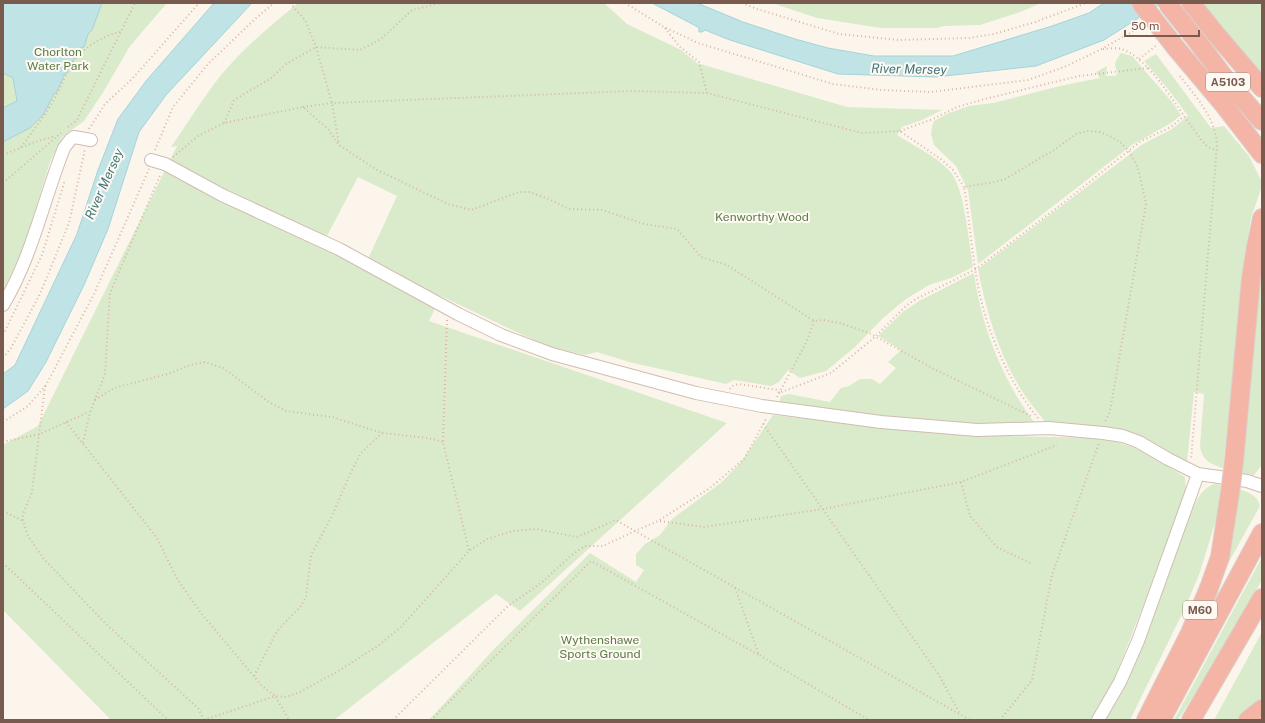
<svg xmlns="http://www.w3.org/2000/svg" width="1265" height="723" viewBox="0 0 1265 723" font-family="'Public Sans',sans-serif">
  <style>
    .green { fill: #d9ebca; fill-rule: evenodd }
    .water { fill: #c0e3e6; stroke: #a7d3d8 }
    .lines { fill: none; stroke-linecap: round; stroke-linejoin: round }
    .minor-casing { stroke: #cfbdb1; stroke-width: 14 }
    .highway-casing { stroke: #d9d1cd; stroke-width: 20 }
    .path { stroke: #d7b6a7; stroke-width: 2; stroke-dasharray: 1 3; stroke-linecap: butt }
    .minor { stroke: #fff; stroke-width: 12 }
    .highway { stroke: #f4b5a6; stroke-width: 18 }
    .highway-bridge-casing { stroke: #d9d1cd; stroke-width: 20; stroke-linecap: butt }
    .highway-bridge { stroke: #f4b5a6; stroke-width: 18 }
    .labels { text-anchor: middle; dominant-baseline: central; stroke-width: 4; stroke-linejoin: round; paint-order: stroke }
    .shield { fill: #fff9f3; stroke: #a08a80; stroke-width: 1 }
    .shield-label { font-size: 11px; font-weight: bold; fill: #785b4e }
    .park-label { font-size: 12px; fill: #5a7d46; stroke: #fff9f3 }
    .water-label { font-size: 13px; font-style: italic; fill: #42767c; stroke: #fff9f3 }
  </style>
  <rect width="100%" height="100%" fill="#fcf5ec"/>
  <path class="green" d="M3,3H167L130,46L102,94L84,121L62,137L50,162L24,246L3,292Z
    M298,3H604L627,24L681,50L697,63L847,107L942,110L922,120L902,127L897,135C914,146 940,158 952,174C965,193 969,243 973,267L951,278L929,285L906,299L883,318L855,347L826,371L800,378L788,370L779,382L771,386L734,380L726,384L629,362L597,352L585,355L548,346L512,330L441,296L429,321L727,423L520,611L496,594L334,720H111L3,610V445L38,426L177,146L171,147C187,124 201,101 218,79C241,50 270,26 298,3ZM358,177L397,196L368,259L317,233L327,236Z
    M772,3H1041L1023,11L980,25L944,26L937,28H881L817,18Z
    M1201,3H1262V78Z
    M1121,53L1132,56L1172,102L1181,115L1171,123L1132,145L978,264L968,190L956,166L934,145L931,134L932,127L934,121L949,113L969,106L993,103L1060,86L1100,78L1096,72L1107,66L1106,76H1115L1118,73C1113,64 1115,62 1121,53Z
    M1156,54L1211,128L1224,126L1249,156L1262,182V186L1251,218L1245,254L1223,468C1210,464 1202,460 1200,446L1204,394L1194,392L1187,462L1175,457L1172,453C1159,452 1151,440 1139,435C1118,427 1072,429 1049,428C1041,415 1030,404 1022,391C999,355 986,311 978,269L1129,155C1141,143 1156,138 1170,130C1177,126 1182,120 1188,116L1168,89L1144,61Z
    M1262,255V458L1261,466L1254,475L1242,474Z
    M974,273C980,318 996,362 1019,400C1025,410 1032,419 1038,428L997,429L779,405L781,396L789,394L830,402L841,388L849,386L860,379H872L880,384L896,368L888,362L901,350L878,336L903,312L919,301Z
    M773,415L881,427L1006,436L1104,438L1138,449L1185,477L1186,490L1145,601L1113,682L1090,720H429L495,648L590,553L636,582L644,570L636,565V554L645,544L660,535L672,519L722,482L741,462Z
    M1215,484L1221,485L1218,513L1199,575L1183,612L1130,720H1106L1122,692L1136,662L1189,517C1195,504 1200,488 1215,484Z
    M1238,489C1246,491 1259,496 1260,506L1225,569L1234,527Z
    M1262,557V580L1220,655L1178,720H1174Z
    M1262,632V701L1239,720H1214Z"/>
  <path class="water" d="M3,3H102L92,30L88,34L84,47L77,49V53L66,74L63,75V78L56,93L53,94V96L43,115L30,128L3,142V108L17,101L13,78L3,73Z
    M214,3H252L166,95L139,132L108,229L84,285L46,362L28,391L3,409V374L15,365L77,234L98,170L118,119L146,81Z
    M652,3H697L743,22L795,39L828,48L874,56H953L1052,26L1089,13L1104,3H1162L1104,40L1036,66L936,77L838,74L730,40L705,30L702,32H699V28L696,26Z"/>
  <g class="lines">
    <g class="minor-casing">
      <path id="minor" d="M151,160L165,164L222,195L339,249L458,314L501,335L552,354L696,393L762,406L881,422L977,430L1049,428L1103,433L1123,436L1139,442L1168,459L1198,474L1247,481L1262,486
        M3,305C32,257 43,201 64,148L70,140L74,137L91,140
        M1098,720L1120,682L1138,641L1198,474"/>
    </g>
    <g class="highway-casing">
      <path id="highway" d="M1191,3L1215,33L1262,88
        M1197,41L1228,82L1262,121
        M1176,48L1224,105L1262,154
        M1234,461L1251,279L1256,247L1262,218
        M1146,720L1190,633L1209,588L1220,557L1230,493
        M1161,720L1262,533
        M1191,720L1262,598
        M1248,720L1262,709"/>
    </g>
    <path class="path" d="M290,3L305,20L316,47L332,103L339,144
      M625,3L664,27L698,43L833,84L882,90L931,92L1028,80L1064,67L1102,49L1142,26
      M742,3L757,9L839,34L899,40L969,38L994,34L1035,22L1086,3
      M665,28L679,46L699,62L707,93
      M1103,49C1108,49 1115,47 1121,49C1148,56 1178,109 1194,130C1202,140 1204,147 1216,150
      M1139,59L1157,45
      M1180,76C1196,97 1216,118 1217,146L1191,460
      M303,107L332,103L632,91L707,93L862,133L900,131L942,160L953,170L964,187
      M224,123L234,100L270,79L286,64L316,47L360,50L381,39L412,10L440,3
      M68,127L77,120L135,3
      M89,129L105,104L133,78L199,3
      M900,131L933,119L957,107L985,99L1079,76L1148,68
      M21,147C33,131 46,114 56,96C63,83 68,67 78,56C87,46 108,33 121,32
      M155,150L173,107L208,64L255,19L274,3
      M3,155L32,143L55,136
      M173,157L198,136L224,123L303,107L328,129L339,145L377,170L448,204L471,210L519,192H529L549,199L569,209L603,210L644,224L677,229L701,257L727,265L814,321L823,320L840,323L869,333L934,369L1033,417
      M3,183L61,133
      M447,320L443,442L469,551
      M3,335L42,255L65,180
      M3,358L11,348L40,294L69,223L85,149
      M45,386L32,492L23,514V521L28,536L43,558L107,625L198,708L204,720
      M730,389L732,386L739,384L778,390L779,393L831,373L875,337L907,305L916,299L976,269L1058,207L1141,141L1171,127L1184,116
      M777,397L806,343L814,321
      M95,400L114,388L168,374L190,365L205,362L223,368L269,402L286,411L332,417L382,433L428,438L443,442
      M1038,418C1010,384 988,334 979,291C972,257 970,222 964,187L995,182L1005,179L1054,150L1076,134L1087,131L1100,132L1112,137L1121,143L1129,151L1138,168L1146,204L1110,411L1105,422
      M3,422L28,406L46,385L94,294L149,169
      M66,422L157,538L177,579L201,613L262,686L275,696L286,697L298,693L337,672L379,645L401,627L469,551L487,539L513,531L536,529L577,537L616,520L635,531L658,521L710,488L744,459L767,417
      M763,424L939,675L959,712
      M3,443L7,441L40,434L89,412
      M83,443L90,412L105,374L110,293L161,173
      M961,482L970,516L997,547L1032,564
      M3,511L23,521
      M660,521L704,527L823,509L961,482L1057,445
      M3,563L168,720
      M735,588L759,655L869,720
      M254,676L277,631L301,606L306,597L311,555L332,516L351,472L361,453L382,433
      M204,720L275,696L289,720
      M393,720L508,606L541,583L573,554L585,546H603L635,531L970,720
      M431,720L591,561L759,655
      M1000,720L1032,680L1052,575L1099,443"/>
    <use href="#minor" class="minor"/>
    <use href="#highway" class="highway"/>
    <g class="highway-bridge-casing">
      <path id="highway-bridge" d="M1141,3L1176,48
        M1167,3L1197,41
        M1230,493L1234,461"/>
    </g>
    <use href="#highway-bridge" class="highway-bridge"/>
  </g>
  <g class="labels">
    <g class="shield">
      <rect x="1206" y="73" width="44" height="18" rx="3"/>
      <rect x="1183" y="601" width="34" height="18" rx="3"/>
    </g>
    <g class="shield-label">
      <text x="1228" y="82">A5103</text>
      <text x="1200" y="610">M60</text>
    </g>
    <g class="park-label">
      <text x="58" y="52">Chorlton<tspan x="58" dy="14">Water Park</tspan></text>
      <text x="762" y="217">Kenworthy Wood</text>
      <text x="600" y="640">Wythenshawe<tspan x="600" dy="14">Sports Ground</tspan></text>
    </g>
    <g class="water-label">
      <text transform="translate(909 69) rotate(1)">River Mersey</text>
      <text transform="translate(104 184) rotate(-66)">River Mersey</text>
    </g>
  </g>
  <rect width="1265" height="723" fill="none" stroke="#785b4e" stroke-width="8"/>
  <path d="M1125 30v6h74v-6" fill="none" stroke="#785b4e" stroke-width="2"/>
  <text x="1131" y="30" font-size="12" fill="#785b4e" stroke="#fff9f3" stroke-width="3" paint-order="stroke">50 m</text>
</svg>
